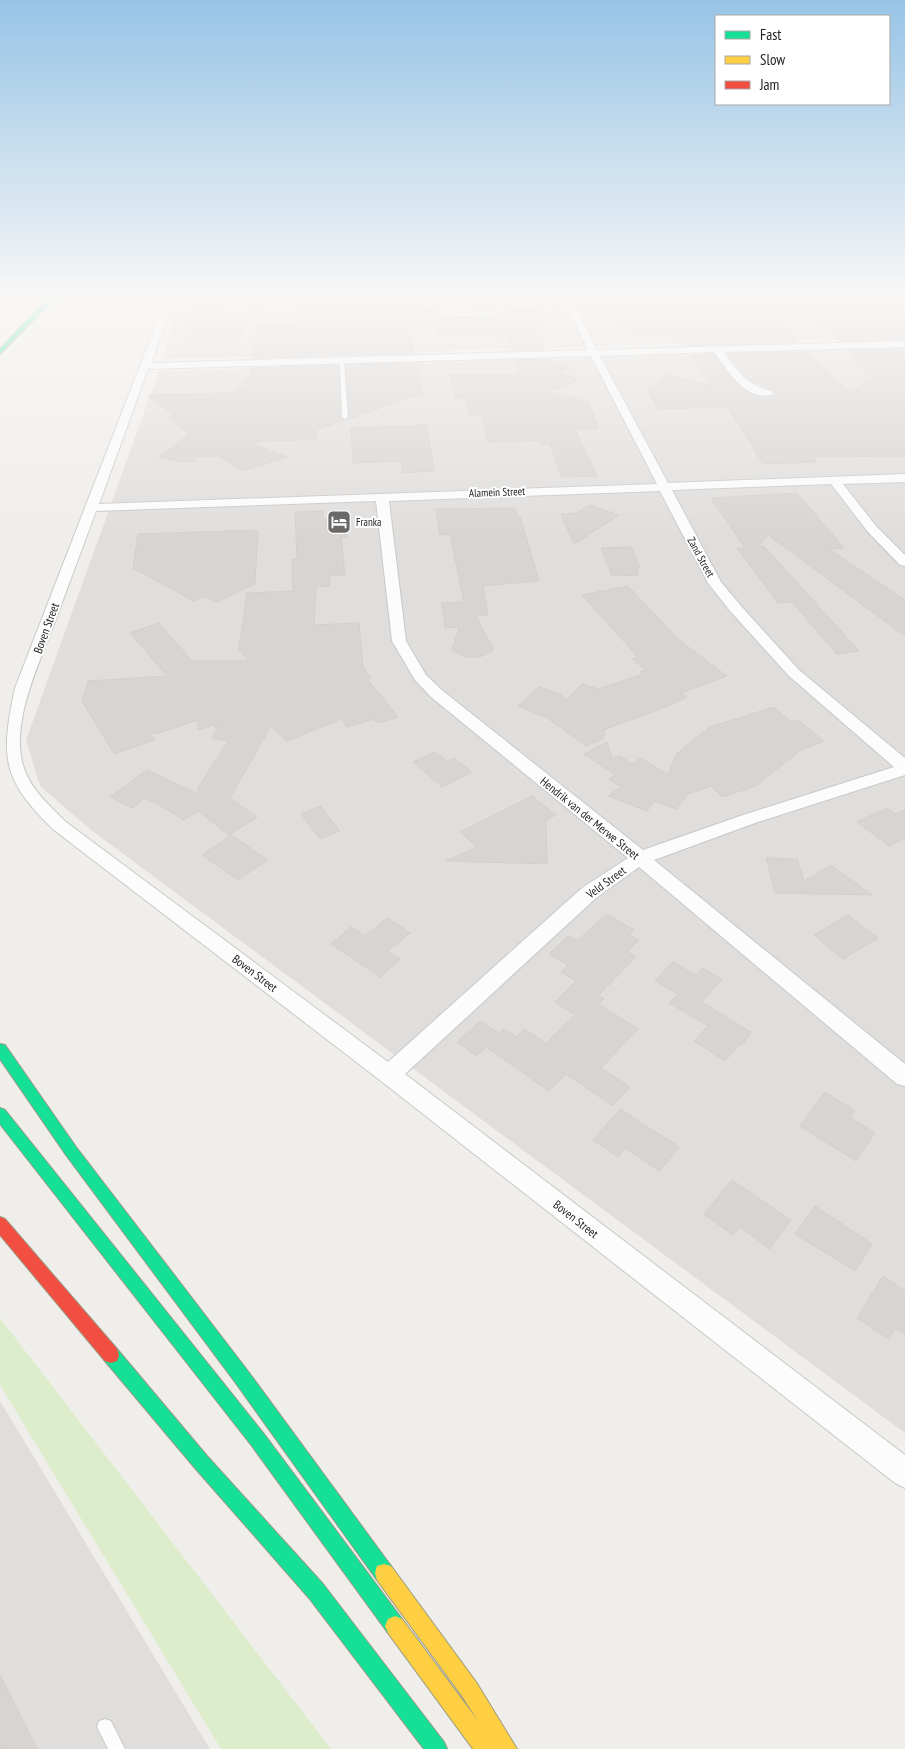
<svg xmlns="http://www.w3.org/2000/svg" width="905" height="1749" viewBox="0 0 905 1749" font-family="'PT Sans Narrow',sans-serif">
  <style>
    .residential { fill: #dfdedc }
    .grass { fill: #ddeccb }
    .parking { fill: #e0dfde }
    .building { fill: #d7d4d2; stroke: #d3d0cc }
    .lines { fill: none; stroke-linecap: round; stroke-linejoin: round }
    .lane-casing { stroke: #c9c8c7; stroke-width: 2 }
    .street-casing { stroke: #c9c8c7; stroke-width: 2 }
    .fast-casing { stroke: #999a82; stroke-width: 2 }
    .slow-casing { stroke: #999a82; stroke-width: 2 }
    .jam-casing { stroke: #999a82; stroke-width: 2 }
    .lane { fill: #fdfcfc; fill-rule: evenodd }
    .street { fill: #fdfcfc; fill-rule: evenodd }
    .fast { fill: #16e098; fill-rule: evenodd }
    .slow { fill: #ffcf43; fill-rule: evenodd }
    .jam { fill: #f24e42; fill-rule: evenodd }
    .labels { text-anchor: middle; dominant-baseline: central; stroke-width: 4; stroke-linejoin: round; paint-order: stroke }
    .far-street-label { font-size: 11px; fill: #222; stroke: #fff }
    .far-poi-label { font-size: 11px; fill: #222; stroke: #fff; text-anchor: start }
    .street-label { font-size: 12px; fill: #222; stroke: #fff }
  </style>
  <rect width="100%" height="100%" fill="#f0eeeb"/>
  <path class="residential" d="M180,296H905V337L163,359Z
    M905,348V1433L91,830L40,786L26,740L159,371Z
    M0,1401L210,1749H0Z"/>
  <path class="grass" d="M0,1318L331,1749H221L0,1385Z"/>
  <path class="parking" d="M311,300L312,305L363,303L364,307L190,312L192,303Z
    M543,302L545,306L500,307L503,317L436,318L433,304Z"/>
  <path class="building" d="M197,296H221L220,304L196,305Z
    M370,296H421V304L387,305L370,299Z
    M429,296H533L536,302L429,304Z
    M620,296L747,297L751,301L757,300L799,342L684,346L675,333L630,334L612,304Z
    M364,308L387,311L437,310L440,315L470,318L500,314L501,309L539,308L541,313H531L545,349L513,350L508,336L498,337L497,335L438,336L434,324L409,331L414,353L252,358L257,325L295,324L296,310Z
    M219,310V316H244L241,338L189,341L194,311Z
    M885,311L891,317L905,318V339L839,341L815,313Z
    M905,349V456L818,457H812L816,462L763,464L728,407L658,409L647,389L665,375L712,385L691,355L713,354L730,376L744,390L762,397H772L775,394L774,390L750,380L728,354L808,352L851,394L869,377L847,350Z
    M548,359L572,368L559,373L579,380L549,392L588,402L599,428L575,429L597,476L562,477L550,444L540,445L538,441L488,442L481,414L470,415L466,398H456L449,375L520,374L516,360Z
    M416,363L423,393L349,419L346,365Z
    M338,365L340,417L344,420L316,430L317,439L248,442L287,457L242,471L218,456L195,457V461L183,462L159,457L189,434L170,418L176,417L147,395L235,393L237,387H244L246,378H250L251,368Z
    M427,425L434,471L402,473L401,461L353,463L351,428Z
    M797,493L844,548L829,549L905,600V636L768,535L758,547L764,546L859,651L837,654L792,602L778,603L737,548H745L711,498Z
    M589,505L619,515L574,544L561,514L576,513Z
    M515,508L518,516H520L539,581L483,586L488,615H475L494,650L480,657H465L452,650L459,627L445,628L442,603L464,602L450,534L440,535L436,509Z
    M323,511L324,520L345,518L347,537H341L345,575L329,576L330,586L316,587L314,625L359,623L363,667L371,678L367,679L398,717L378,723L374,719L347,727L341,719L286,741L271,726L230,798L257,817L229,835L198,811L183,820L167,809L145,798L132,808L110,797L147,770L194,792L198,797V788L228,741L212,738L219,727L215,728L213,725L198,730V720L159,733L150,734L155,740L114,754L82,701L88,681L167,676L130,633L159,623L192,661H249L239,649L247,593L293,591L292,559H297L295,512Z
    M258,530L255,584L217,602L205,596L194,601L133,568L138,534Z
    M631,547L640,568H636L639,575L612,576L601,548Z
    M628,586L679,640L727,676L681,693L687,697L668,706L603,730L605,735L602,736L604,738L586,746L546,717L518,706L539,687L561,695L565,701L582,684L598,689L643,674L640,672L646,670L632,659L638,657L582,595Z
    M774,707L791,722L798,720L824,741L801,750L756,786L722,797L711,786L688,794L676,809L655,801L647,811L608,796L621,787L609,779L615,775L584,754L607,742L612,758L620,756L632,764L641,758L668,775L676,754L710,727Z
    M435,752L447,761L454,758L472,772L442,787L413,762Z
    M532,796L556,815L546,820L547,864L446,861L477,847L460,832Z
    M320,806L340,831L320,839L301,814Z
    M887,808L895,814L905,810V838L889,846L857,822Z
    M231,835L268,860L238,880L202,855Z
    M766,858L797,859L804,881L831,865L872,895L775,893Z
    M606,914L634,930L629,935L639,940L627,952L636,957L599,995L604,999L599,1004L638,1029L601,1068L630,1087L613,1106L566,1074L549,1091L486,1047L476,1056L457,1042L480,1021L499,1033L504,1029L516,1037L524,1029L546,1043L575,1015L555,1002L576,981L561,972L568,965L549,954L568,936L577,941Z
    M848,915L878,938L843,959L814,935Z
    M387,918L410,933L388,951L400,959L380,977L331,944L351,927L365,936Z
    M673,962L695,975L702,968L722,979L702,1002L751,1032L742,1045L740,1044L725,1061L694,1041L708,1026L669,1003L678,994L655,981Z
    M825,1092L855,1111L850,1118L875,1133L856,1161L800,1126Z
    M620,1109L679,1147L660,1171L625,1148L618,1157L593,1140Z
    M732,1180L791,1220L770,1249L740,1227L733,1235L704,1214Z
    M815,1206L872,1244L855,1271L795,1234Z
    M883,1276L905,1291V1334L896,1328L889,1339L857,1318Z
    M0,1675L37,1749H0Z"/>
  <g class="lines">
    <g class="lane-casing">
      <path id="lane" d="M423,296H427V306L571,303L573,304L571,305L499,307L500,312C485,317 455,317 440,313L438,308L387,309L343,304L166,310L164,309L166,308L343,302L387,307L423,306ZM495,307L497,310L493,312L449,313L443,311L442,308Z
        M342,359L344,360L348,417L345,419L342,417L340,360Z
        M105,1719L111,1721L125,1749H108L97,1727L99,1721Z"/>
    </g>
    <g class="street-casing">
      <path id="street" d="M167,296H175L151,363L588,350L562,296H570L597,350L905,341V347L724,352C740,373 744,384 772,391L773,393L772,395C744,401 728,370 714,352L600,356L668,483L905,474V482L843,484L876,526L905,555V566L900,565L868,532L831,484L672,490L721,582L741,606L799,670L905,758V775L755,823L654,860L905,1064V1086L897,1084L639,867L596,898L405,1074L905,1455V1488L895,1483L381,1081L54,830C2,780 0,758 15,688ZM591,356L657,484L99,504L148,369ZM660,491L708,583L731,612L789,676L894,767L743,815L643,850L443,691L426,675L406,641L389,501ZM376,501L392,641L415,680L431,697L628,858L582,888L388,1062L66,822C49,805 30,789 23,765C10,722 41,659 56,619C69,583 83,547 96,511Z"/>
    </g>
    <g class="fast-casing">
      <path id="fast" d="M54,296H60L44,309L0,354V349L40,307Z
        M0,1044L5,1045L76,1147L247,1370L391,1566L393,1573L391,1580L384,1582L377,1580L235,1382L66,1155L0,1059Z
        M0,1108L5,1110L264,1434L402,1619L405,1626L402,1633L395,1636L388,1633L252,1446L0,1124Z
        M111,1347L117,1349L207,1456L323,1584L444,1742L447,1749H424L309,1598L195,1468L105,1361L103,1355L105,1349Z"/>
    </g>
    <g class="slow-casing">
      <path id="slow" d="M384,1564L391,1566L476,1682L517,1749H473L388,1633L385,1626L388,1619L395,1616L402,1619L478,1721L462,1696L377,1580L375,1573L377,1566Z"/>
    </g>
    <g class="jam-casing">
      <path id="jam" d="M0,1217L5,1219L117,1349L119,1355L117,1361L111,1363L105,1361L0,1235Z"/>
    </g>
    <use href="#lane" class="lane"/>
    <use href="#street" class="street"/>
    <use href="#fast" class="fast"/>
    <use href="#slow" class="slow"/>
    <use href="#jam" class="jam"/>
  </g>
  <linearGradient id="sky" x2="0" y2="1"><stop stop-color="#97c4e6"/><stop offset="0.55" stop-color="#f8f7f6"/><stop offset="1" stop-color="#f8f7f6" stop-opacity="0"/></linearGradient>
  <rect width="905" height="540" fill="url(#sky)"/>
  <defs>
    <g id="hotel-square" transform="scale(1.25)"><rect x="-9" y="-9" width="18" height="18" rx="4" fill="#6a6968" stroke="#fff"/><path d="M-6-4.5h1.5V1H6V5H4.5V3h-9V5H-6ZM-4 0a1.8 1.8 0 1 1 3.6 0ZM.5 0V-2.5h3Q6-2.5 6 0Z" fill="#fff"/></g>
  </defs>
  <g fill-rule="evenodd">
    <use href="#hotel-square" x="339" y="522"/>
  </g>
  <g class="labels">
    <g class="far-street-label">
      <text transform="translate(497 492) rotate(-2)">Alamein Street</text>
      <text transform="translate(701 557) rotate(61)">Zand Street</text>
    </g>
    <g class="far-poi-label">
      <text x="356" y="522">Franka</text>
    </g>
    <g class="street-label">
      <text transform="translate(46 628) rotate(-70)">Boven Street</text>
      <text transform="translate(590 818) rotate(39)">Hendrik van der Merwe Street</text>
      <text transform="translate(606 882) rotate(-36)">Veld Street</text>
      <text transform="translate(255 973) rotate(37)">Boven Street</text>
      <text transform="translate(576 1219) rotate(38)">Boven Street</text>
    </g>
  </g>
  <rect x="715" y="15" width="175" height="90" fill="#ffffff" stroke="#a7a7a7"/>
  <rect x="725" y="31" width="25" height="8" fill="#16e098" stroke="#a7a7a7"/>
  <text x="760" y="40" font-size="15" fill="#222222">Fast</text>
  <rect x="725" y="56" width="25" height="8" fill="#ffcf43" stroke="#a7a7a7"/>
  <text x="760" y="65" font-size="15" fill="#222222">Slow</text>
  <rect x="725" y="81" width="25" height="8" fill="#f24e42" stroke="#a7a7a7"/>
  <text x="760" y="90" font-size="15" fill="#222222">Jam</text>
</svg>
